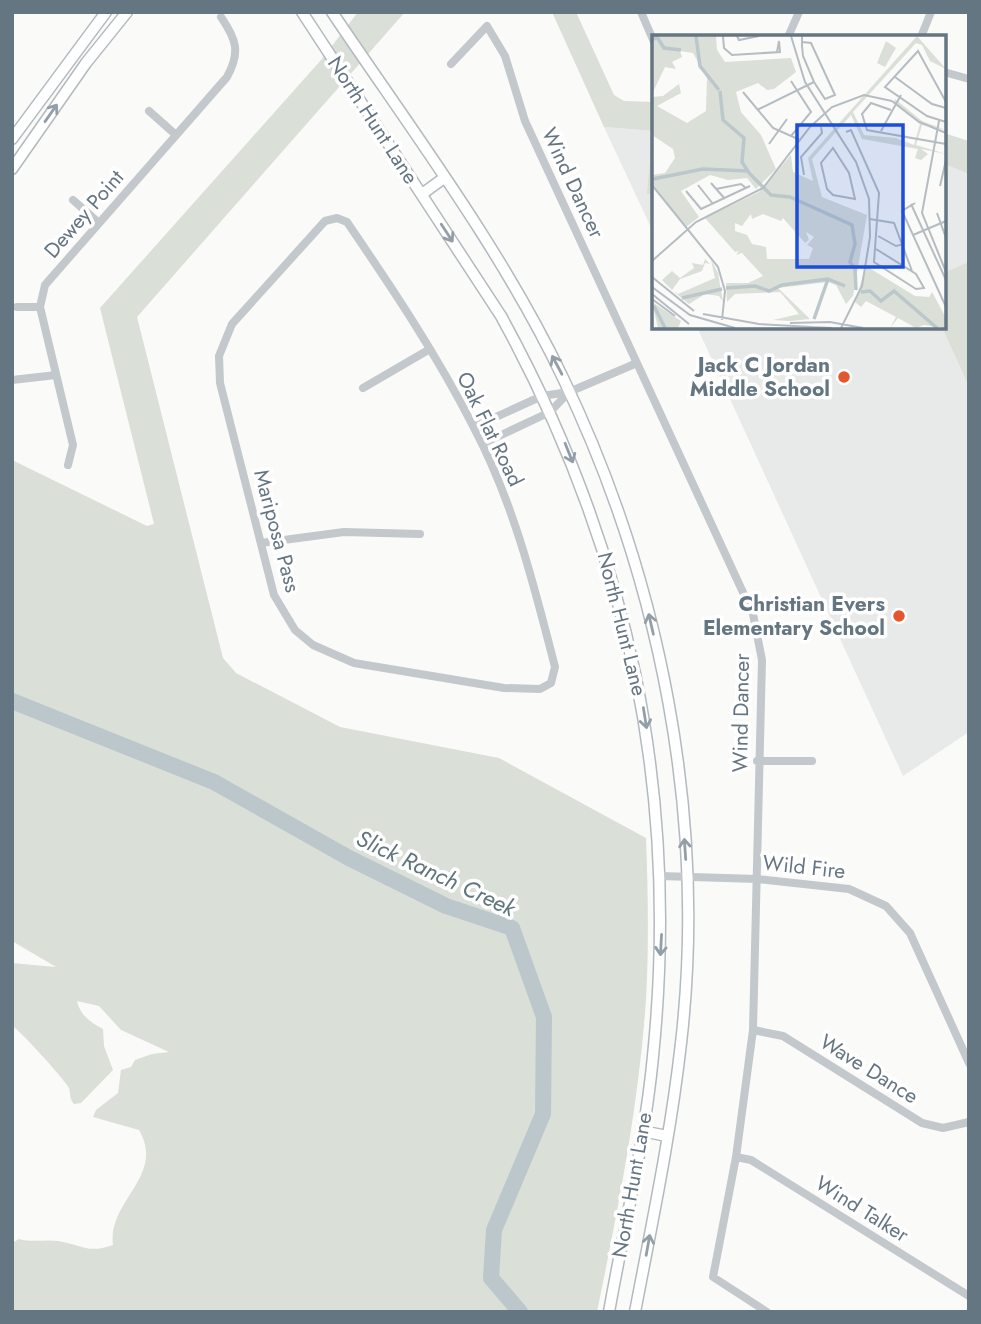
<svg xmlns="http://www.w3.org/2000/svg" width="981" height="1324" viewBox="0 0 981 1324" font-family="Jost,sans-serif">
  <style>
    .built { fill: #e8e9e9 }
    .green { fill: #dadfd7 }
    .lines { fill: none; stroke-linecap: round; stroke-linejoin: round }
    .river { stroke: #bbc7cb; stroke-width: 16 }
    .secondary-casing { stroke: #b3babf; stroke-width: 13 }
    .street { stroke: #c3c8cc; stroke-width: 8 }
    .secondary { stroke: #fff; stroke-width: 10 }
    .oneway { stroke: #939fa8 }
    .poi-dot { fill: #e4572e; stroke: #fff; stroke-width: 2.5 }
    .labels { text-anchor: middle; dominant-baseline: central; stroke-width: 7; stroke-linejoin: round; paint-order: stroke }
    .street-label { font-size: 21px; fill: #657683; stroke: #fff }
    .poi-label { font-size: 21px; font-weight: bold; fill: #657683; stroke: #fff; text-anchor: end }
    .water-label { font-size: 23px; font-style: italic; fill: #60757c; stroke: #fff }
    .inset-river { fill: none; stroke: #bbc7cb; stroke-width: 3.5 }
    .inset-road { fill: none; stroke: #b5bdc2; stroke-width: 2 }
    .view { fill: #1d4ed8; fill-opacity: 0.15; stroke: #1d4ed8; stroke-width: 3.5 }
    .inset-edge { fill: none; stroke: #657683; stroke-width: 3.5 }
  </style>
  <rect width="100%" height="100%" fill="#fafaf8"/>
  <path class="built" d="M604,127L654,131V234Z
    M944,164L969,174V732L903,776L697,327H944Z"/>
  <path class="green" d="M358,12H405L137,317L223,658L236,673L340,727L499,758L646,838C648,892 649,946 646,999C639,1104 618,1209 597,1312H12V1243L19,1239C33,1243 45,1239 58,1241C83,1245 87,1254 113,1245C107,1201 166,1176 139,1130L93,1117L96,1110L118,1093L121,1070L131,1067L135,1060L152,1054L169,1052L121,1030L99,1006L77,1001C80,1015 91,1023 103,1029L104,1046L113,1070L81,1103L74,1104C69,1098 71,1095 69,1088C67,1082 17,1027 12,1026V963L56,967L12,941V460L147,526L154,524L100,308L321,60Z
    M552,12H576L614,95L624,101L654,102V131L604,127Z
    M944,133L969,141V174L944,164Z
    M652,142H654V194H647Z
    M969,262V386L942,327H944V273Z"/>
  <g class="lines">
    <path class="river" d="M12,701L214,782L349,858L446,906L512,928L544,1017L543,1114L494,1230L491,1278L520,1312"/>
    <g class="secondary-casing">
      <path id="secondary" d="M302,12L501,316C629,549 680,792 653,1056C645,1142 624,1227 609,1312
        M332,12C412,131 501,248 563,378C661,582 707,818 681,1043C671,1133 652,1223 635,1312
        M12,139L106,12
        M12,169L86,63L127,12
        M422,194L444,178
        M642,1131L667,1136"/>
    </g>
    <path class="street" d="M641,12L654,42
      M788,37L799,12
      M921,37L931,12
      M451,64L487,26L505,56L525,121L753,614L762,660L753,1030L736,1157L713,1277L767,1312
      M944,72L969,79
      M149,111L176,135
      M73,200L99,223
      M337,218L347,222C392,288 437,355 473,426C513,501 534,585 555,667L551,683L540,689L504,688L354,663L313,645L295,630L274,595L220,383L219,356L232,324L325,221Z
      M17,307H40
      M12,380L56,375
      M363,388L430,349
      M474,427L542,396L569,392L637,363
      M482,444L550,412L569,392
      M68,465L73,445L40,307L45,285L227,77C241,52 236,39 221,17
      M261,543L344,532L420,534
      M757,761H812
      M660,876L757,879L849,889L886,906L910,933L969,1063
      M753,1030L783,1036L922,1123L943,1128L969,1122
      M736,1157L751,1160L969,1296"/>
    <use href="#secondary" class="secondary"/>
  </g>
  <defs><path id="oneway-shaft" d="M-6 0H5M1.5-3L5.5 0L1.5 3" fill="none" stroke-width="1.6" stroke-linecap="round" stroke-linejoin="round" transform="scale(1.75)"/></defs>
  <g class="oneway">
    <use href="#oneway-shaft" transform="translate(51 113) rotate(-55)"/>
    <use href="#oneway-shaft" transform="translate(447 233) rotate(57)"/>
    <use href="#oneway-shaft" transform="translate(557 365) rotate(-118)"/>
    <use href="#oneway-shaft" transform="translate(569 453) rotate(68)"/>
    <use href="#oneway-shaft" transform="translate(651 624) rotate(-103)"/>
    <use href="#oneway-shaft" transform="translate(645 718) rotate(81)"/>
    <use href="#oneway-shaft" transform="translate(685 849) rotate(-94)"/>
    <use href="#oneway-shaft" transform="translate(661 945) rotate(93)"/>
    <use href="#oneway-shaft" transform="translate(648 1245) rotate(-80)"/>
  </g>
  <g class="poi-dot">
    <circle cx="844" cy="377" r="7"/>
    <circle cx="899" cy="616" r="7"/>
  </g>
  <g class="labels">
    <g class="street-label">
      <text transform="translate(373 120) rotate(57)">North Hunt Lane</text>
      <text transform="translate(573 183) rotate(65)">Wind Dancer</text>
      <text transform="translate(84 214) rotate(-49)">Dewey Point</text>
      <text transform="translate(490 429) rotate(64)">Oak Flat Road</text>
      <text transform="translate(277 531) rotate(75)">Mariposa Pass</text>
      <text transform="translate(622 624) rotate(76)">North Hunt Lane</text>
      <text transform="translate(741 713) rotate(-89)">Wind Dancer</text>
      <text transform="translate(804 867) rotate(6)">Wild Fire</text>
      <text transform="translate(869 1069) rotate(32)">Wave Dance</text>
      <text transform="translate(632 1185) rotate(-80)">North Hunt Lane</text>
      <text transform="translate(862 1209) rotate(32)">Wind Talker</text>
    </g>
    <g class="poi-label">
      <text x="830" y="365">Jack C Jordan<tspan x="830" dy="24">Middle School</tspan></text>
      <text x="885" y="604">Christian Evers<tspan x="885" dy="24">Elementary School</tspan></text>
    </g>
    <g class="water-label">
      <text transform="translate(436 873) rotate(25)">Slick Ranch Creek</text>
    </g>
  </g>
  <g transform="translate(652 35)">
    <rect width="294" height="294" fill="#fafaf8"/>
    <path d="M0,1H64L65,15L73,27L139,23L144,37L122,54L115,55L106,48L84,57L89,77L109,100L124,134L104,154L95,143L76,145L58,140L29,156L47,182L34,192L0,148V140L13,138L23,123L21,114L0,100V62L11,61L27,49L29,58L5,71L35,88L54,76L55,43L41,18L28,16L30,22L20,27L24,34L13,32L0,59ZM265,1L294,34L278,26L270,10L264,8L201,77L212,100L244,103L262,110L268,89L242,69L243,64L270,86L294,95L270,90L264,110L294,119L269,114L276,119L269,125L263,123L266,114L210,104L199,80L160,124L170,162L215,180L201,261L194,269L184,250L176,247L126,253L158,284L138,286L121,285L147,279L128,257L83,259L75,267L74,248H96L111,241L90,218L84,220L87,216L83,217L53,183L107,157L139,120L141,137L161,146L156,123ZM99,179L100,184L111,179L129,186L131,183L153,208L157,205L154,197L162,202L155,210L161,213L157,224H115L114,212L100,209L95,200L83,196V188L90,191ZM234,6L244,13L233,32L225,28ZM53,224L58,229L53,228L50,236L28,244L20,255L10,245L20,236L28,243L42,233L40,228L51,230ZM59,225L66,238L71,267L67,261L53,259L37,269L21,256L26,259L63,243ZM214,231L263,261L277,262L280,257L294,283V293L272,290L264,293L246,283L238,293L244,282L214,266L209,272L203,267ZM0,267L29,286L26,293H6Z" fill="#dadfd7" fill-rule="evenodd"/>
    <path class="inset-river" d="M44,1L48,31L67,55M0,5L5,2L12,13L29,15M68,56L71,85L92,103L90,127L97,138L119,160L138,162L200,190L203,209L198,227L203,234L204,255M1,144L51,134L96,136M74,253L103,251L117,256L130,250L176,244L193,251M209,257L218,256L229,266L242,256L285,293M30,263L70,254M2,271L13,293M162,284L176,244"/>
    <path class="inset-road" d="M71,1L72,13L80,20L128,17L127,6L125,17M85,1L87,5L107,1M139,1L153,47L204,127L217,164L218,202L210,251L189,293M150,7L159,8L183,60L173,64L162,47L151,21L150,11V1M243,42L280,69L294,73M139,46L159,77L139,101M91,57L121,93L148,105M240,66L267,87L294,98M294,67L266,16L233,52L275,81L294,87M105,75L162,47M239,75L219,68L210,79L215,95L294,109M287,86L270,178L294,237M229,96L249,60M194,97L199,95L227,158L222,227L264,254L272,253L264,239L224,214M117,109L135,84M181,113L197,138L203,164L181,160L175,154L169,128ZM152,140L149,122L170,98L169,92M59,148L73,164M0,150L66,232L73,256L70,285M46,150L61,169M288,151L294,125M64,154L89,149L94,153M34,156L49,174L98,151M263,168L250,176L294,272M259,169L294,245M285,178L294,203M218,184L242,188L260,236M261,200L294,186M226,201L244,211L252,209M0,226L44,187L111,153L158,92L180,72L212,60L240,66M0,242L42,276M0,252L38,280L83,293M0,259L37,289M0,264L23,281M51,279L107,289M138,288L178,287L211,293M106,289L160,292M159,292L180,293"/>
    <path class="view" d="M145,90H251V232H145Z"/>
    <rect width="294" height="294" class="inset-edge"/>
  </g>
  <rect width="981" height="1324" fill="none" stroke="#657683" stroke-width="28"/>
</svg>
